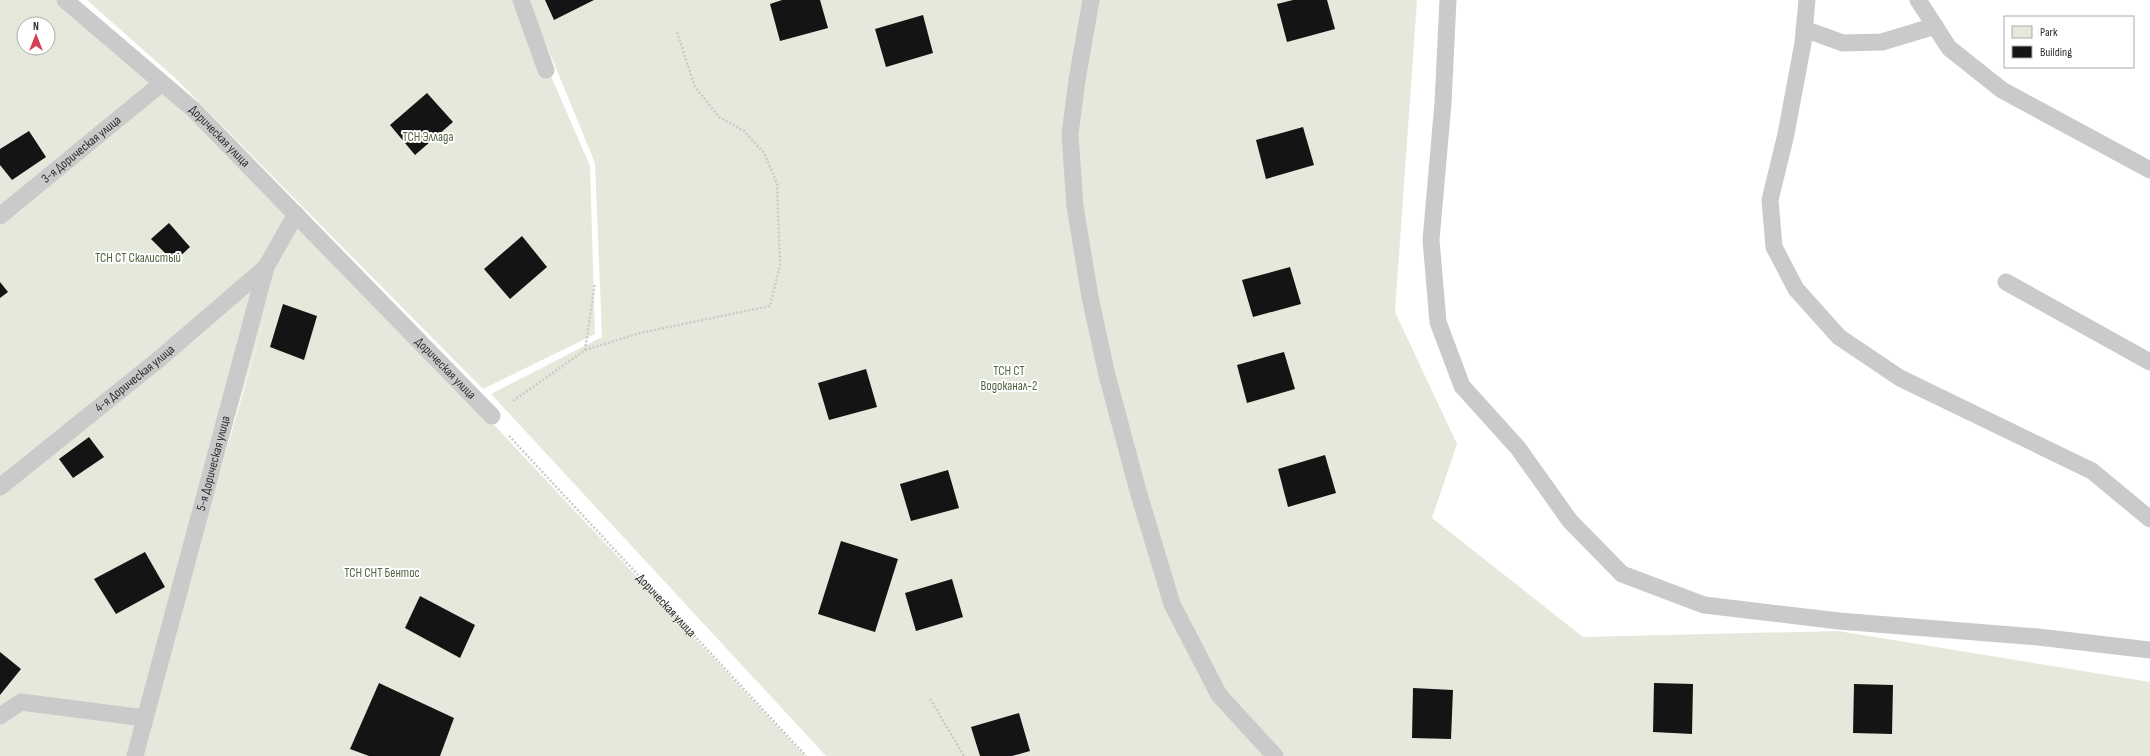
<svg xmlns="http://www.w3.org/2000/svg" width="2150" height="756" viewBox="0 0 2150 756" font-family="'Sofia Sans Condensed',sans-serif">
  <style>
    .green { fill: #e4e9dc; fill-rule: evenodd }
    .building { fill: #141414 }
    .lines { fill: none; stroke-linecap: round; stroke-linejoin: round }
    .path { stroke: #cacaca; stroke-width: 2.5; stroke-dasharray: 2 2; stroke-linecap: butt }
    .service { stroke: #cacaca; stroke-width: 17 }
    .labels { text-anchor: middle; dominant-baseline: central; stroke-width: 4; stroke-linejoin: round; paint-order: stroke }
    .street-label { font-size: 13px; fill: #2d2d2d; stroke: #fff }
    .park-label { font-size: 13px; fill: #53643f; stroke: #fff }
  </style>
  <rect width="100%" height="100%" fill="#fff"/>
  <path class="green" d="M0,0H60L296,214L805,756H137L268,307L133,756H0ZM24,24H48V48H24Z
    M87,0H518L590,166L595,334L483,389L175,78Z
    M528,0H1417L1395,312L1457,444L1432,518L1583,637L1838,631L2150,682V756H826L491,394L602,337L595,163Z"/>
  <path class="building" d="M545,0H594L554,20Z
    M782,0H820L828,28L780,41L770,4Z
    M1293,0H1327L1335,29L1287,42L1277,4Z
    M923,15L933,53L886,67L875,29Z
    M427,93L453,122L415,155L390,125Z
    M1303,127L1314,165L1266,179L1256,140Z
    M29,131L46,157L12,180L0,165V149Z
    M169,223L190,247L174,262L151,239Z
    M522,236L547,267L510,299L484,269Z
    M1290,267L1301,304L1253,317L1242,280Z
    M0,282L8,292L0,298Z
    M283,304L317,316L304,360L270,347Z
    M1284,352L1295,389L1247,403L1237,365Z
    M866,369L877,407L829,420L818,383Z
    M89,437L104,457L73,478L59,459Z
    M1325,455L1336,493L1288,507L1278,469Z
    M948,470L959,508L911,521L900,484Z
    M841,541L898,559L875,632L818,614Z
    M145,552L165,587L116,614L94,579Z
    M952,579L963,617L916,631L905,593Z
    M420,596L475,625L460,658L405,628Z
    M0,652L21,669L0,695Z
    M379,683L454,718L440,756H369L350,749Z
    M1654,683L1693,684L1692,734L1653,732Z
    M1854,684L1893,685L1892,734L1853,733Z
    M1413,688L1453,690L1451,739L1412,738Z
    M1019,713L1030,751L1012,756H980L971,727Z"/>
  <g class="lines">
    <g class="path">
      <path d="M585,350L640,333L770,306L780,265L777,183L764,153L744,131L719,117L695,87L677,32"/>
      <path d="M513,401L585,350L595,283"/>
      <path id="s1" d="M509,436L806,756"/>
      <path d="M930,699L964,756"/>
    </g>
    <g class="service">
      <path id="s2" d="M65,0L194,110L492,416"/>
      <path d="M521,0L546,70"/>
      <path d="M1091,0L1077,80L1070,134L1075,206L1090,297L1107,375L1138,491L1172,604L1219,695L1275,756"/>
      <path d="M1448,0L1443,103L1431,240L1438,322L1462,386L1518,448L1570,521L1622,574L1704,605L1839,621L2038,637L2150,650"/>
      <path d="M1807,0L1803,43L1786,134L1770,200L1774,247L1796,289L1839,337L1900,378L2092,471L2150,519"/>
      <path d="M1918,0L1949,48L2002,90L2150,170"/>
      <path d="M1804,29L1843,43L1882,42L1935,26"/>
      <path id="s3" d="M0,216L162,83"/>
      <path d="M2006,282L2150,362"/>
      <path id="s4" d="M0,487L158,360L266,267"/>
      <path d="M0,716L21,702L145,718"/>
      <path id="s5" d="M135,756L266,267L296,214"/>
    </g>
  </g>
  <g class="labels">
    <g class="street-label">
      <text stroke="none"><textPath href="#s2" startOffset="206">Дорическая улица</textPath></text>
      <text stroke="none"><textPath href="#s3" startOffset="105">3-я Дорическая улица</textPath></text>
      <text stroke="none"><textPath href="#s2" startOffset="530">Дорическая улица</textPath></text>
      <text stroke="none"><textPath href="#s4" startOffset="173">4-я Дорическая улица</textPath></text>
      <text stroke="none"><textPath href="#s5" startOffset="303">5-я Дорическая улица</textPath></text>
      <text stroke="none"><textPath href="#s1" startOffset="231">Дорическая улица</textPath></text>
    </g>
    <g class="park-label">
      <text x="428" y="137">ТСН Эллада</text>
      <text x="138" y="258">ТСН СТ Скалистый</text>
      <text x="1009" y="371">ТСН СТ<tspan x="1009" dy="15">Водоканал-2</tspan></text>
      <text x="382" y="573">ТСН СНТ Бентос</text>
    </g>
  </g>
  <rect x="2004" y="16" width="130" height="52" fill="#ffffff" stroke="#ababab"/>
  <rect x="2012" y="26" width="20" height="12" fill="#e4e9dc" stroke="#ababab"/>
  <text x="2040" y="36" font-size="12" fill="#2d2d2d">Park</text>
  <rect x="2012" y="46" width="20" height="12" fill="#141414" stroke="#ababab"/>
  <text x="2040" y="56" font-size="12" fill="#2d2d2d">Building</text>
  <g transform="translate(36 36)"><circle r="19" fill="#ffffff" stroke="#ababab"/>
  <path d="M0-3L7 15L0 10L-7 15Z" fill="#d43f56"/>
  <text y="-6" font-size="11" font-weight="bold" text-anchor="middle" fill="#2d2d2d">N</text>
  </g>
</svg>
